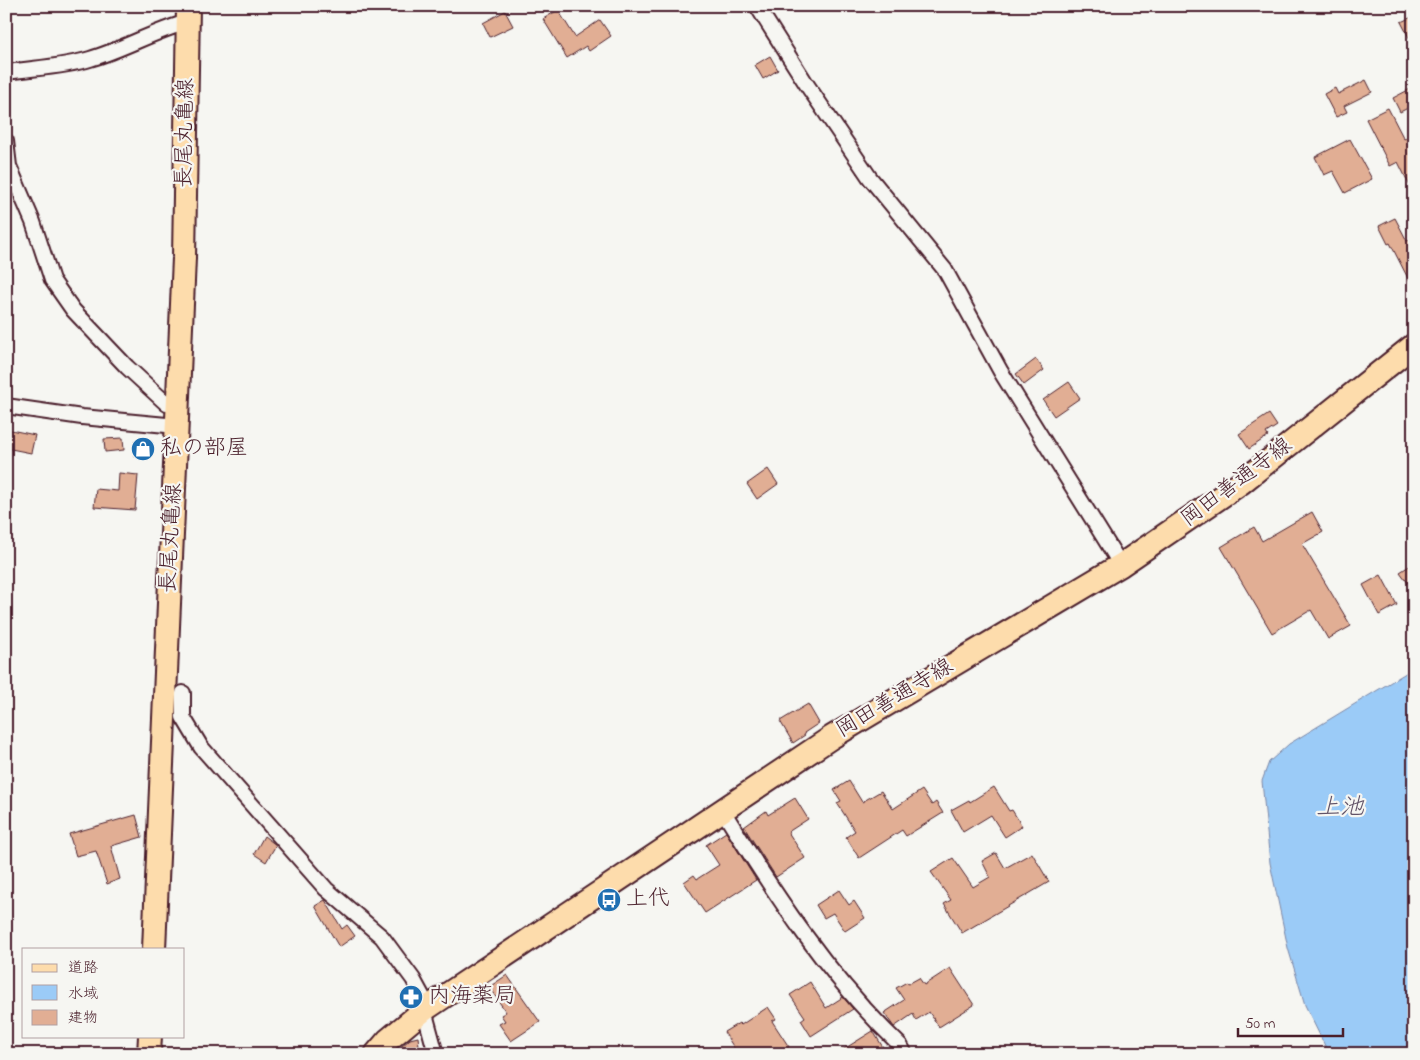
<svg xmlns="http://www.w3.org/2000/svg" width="1420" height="1060" viewBox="0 0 1420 1060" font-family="'Indie Flower','Klee One',sans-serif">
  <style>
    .water { fill: #9bcbf7; stroke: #7b86a5 }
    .building { fill: #e1ae94; stroke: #4a1f2b }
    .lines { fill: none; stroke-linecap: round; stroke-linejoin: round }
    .street-casing { stroke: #4a1f2b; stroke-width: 18 }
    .primary-casing { stroke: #4a1f2b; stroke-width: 26 }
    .street { stroke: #f6f6f2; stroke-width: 14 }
    .primary { stroke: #fddcac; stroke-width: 22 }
    .labels { text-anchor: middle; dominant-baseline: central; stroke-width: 4.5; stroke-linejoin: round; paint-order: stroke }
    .street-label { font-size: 22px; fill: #4a1f2b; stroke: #f6f6f2 }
    .poi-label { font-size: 22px; fill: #4a1f2b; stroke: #f6f6f2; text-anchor: start }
    .water-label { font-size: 24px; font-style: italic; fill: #625368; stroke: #f6f6f2 }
  </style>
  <rect width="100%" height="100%" fill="#f6f6f2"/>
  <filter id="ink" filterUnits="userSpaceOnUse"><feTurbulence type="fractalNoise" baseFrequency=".02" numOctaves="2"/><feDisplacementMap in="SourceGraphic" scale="10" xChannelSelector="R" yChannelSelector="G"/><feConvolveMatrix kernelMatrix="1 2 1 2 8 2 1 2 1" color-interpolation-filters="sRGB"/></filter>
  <g filter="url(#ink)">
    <path class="water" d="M1414,668V1054H1329L1305,1005L1288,948L1270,863L1262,781L1269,762L1289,744Z"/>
    <path class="building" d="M558,10L575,37L600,20L611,36L589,51L586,46L567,58L543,19Z
      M505,11L513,26L490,37L483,23Z
      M1414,16V47L1401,22Z
      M770,56L778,70L763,79L755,65Z
      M1366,80L1372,92L1344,106L1347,112L1336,117L1324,94L1335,88L1338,94Z
      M1414,87V105L1400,112L1393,98Z
      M1388,108L1404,139L1408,137L1414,148V194L1398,162L1390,166L1366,119Z
      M1350,139L1372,179L1345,193L1333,171L1324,175L1315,157Z
      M1395,218L1407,241L1414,238V290L1390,243L1388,244L1379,226Z
      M1036,359L1044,370L1024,385L1016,374Z
      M1069,382L1080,398L1054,416L1043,400Z
      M1269,414L1277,426L1266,433L1268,436L1249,449L1239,434Z
      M6,429L35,435L31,453L6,448Z
      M123,438L124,450L105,452L104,439Z
      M135,441H151V456H135Z
      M768,469L778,484L757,499L747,484Z
      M119,473L138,475L135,510L94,507L96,489L118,491Z
      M1312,512L1323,532L1302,544L1351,626L1328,639L1311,610L1272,633L1221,547L1254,527L1262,541Z
      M1414,563V591L1400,572Z
      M1381,575L1397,605L1379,615L1363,585Z
      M808,704L819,723L804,733L805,735L793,743L780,721Z
      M849,781L862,802L881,791L893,809L922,790L932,805L936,802L943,813L906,836L902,830L859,858L846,837L855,831L837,803L841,801L834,790Z
      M994,787L1009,811L1012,810L1022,826L1005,837L991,815L963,832L951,810L969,800L970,802Z
      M795,798L808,819L788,832L805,858L776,877L744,827L766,811L768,815Z
      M136,815L142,837L111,846L120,879L107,884L96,851L76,856L69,834Z
      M726,832L756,880L705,913L684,882L694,875L697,879L719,865L706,845Z
      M264,836L276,845L266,862L254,854Z
      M996,853L1005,868L1032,853L1049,882L962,933L944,904L951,900L931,872L953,858L973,887L990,877L982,861Z
      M839,890L849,905L854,901L865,918L845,931L833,913L824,918L816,905Z
      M325,900L342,929L347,925L355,936L339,947L315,906Z
      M950,968L974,1005L939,1027L929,1012L916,1020L913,1014L894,1027L884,1013L904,1000L896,988L907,982L908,984L919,978L924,985Z
      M507,975L540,1022L511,1041L499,1024L505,1021L501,1015L506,1012L489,987Z
      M810,982L826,1008L843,997L853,1009L811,1036L801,1020L805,1017L790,995Z
      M409,990L415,1001L409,1006L401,995Z
      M768,1007L776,1019L772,1021L789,1047L779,1054H738L724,1032L739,1023L741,1025Z
      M873,1031L884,1049L877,1054H836Z
      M418,1037L420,1054H402L401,1047L410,1039Z"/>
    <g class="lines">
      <g class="street-casing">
        <path id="street" d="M757,6L807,85L870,178L945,270L1001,372L1121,565
          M7,72C34,68 64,67 90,59C124,49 154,31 188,22
          M6,141L9,166L33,222L52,280L73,310L127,367L167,404L178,403
          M6,406L82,417L177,426
          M183,693V717L201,747L326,889L382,937L413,979L425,1001L424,1010L436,1054
          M723,811C774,893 829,978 900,1045L905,1054"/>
      </g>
      <g class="primary-casing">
        <path id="primary" d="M154,949L184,258L188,6
          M149,1054L150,1036
          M376,1054L388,1040L424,1010L832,737L1121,565L1241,483L1414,345"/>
      </g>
      <use href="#street" class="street"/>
      <use href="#primary" class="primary"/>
    </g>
  </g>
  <defs>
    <g id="shop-disc" transform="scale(1.25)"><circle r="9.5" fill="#1f6fb2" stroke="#f6f6f2"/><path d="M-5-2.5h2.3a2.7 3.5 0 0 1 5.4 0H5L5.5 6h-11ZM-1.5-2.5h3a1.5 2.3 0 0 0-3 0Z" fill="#fff"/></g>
    <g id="bus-disc" transform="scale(1.25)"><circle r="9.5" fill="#1f6fb2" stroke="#f6f6f2"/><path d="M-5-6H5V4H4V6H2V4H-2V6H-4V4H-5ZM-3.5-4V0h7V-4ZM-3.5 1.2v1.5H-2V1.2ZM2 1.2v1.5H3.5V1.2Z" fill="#fff"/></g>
    <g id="pharmacy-disc" transform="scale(1.25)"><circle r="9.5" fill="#1f6fb2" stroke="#f6f6f2"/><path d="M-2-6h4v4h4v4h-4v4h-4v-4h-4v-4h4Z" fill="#fff"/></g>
  </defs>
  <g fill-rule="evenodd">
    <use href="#shop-disc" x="143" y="449"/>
    <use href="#bus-disc" x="609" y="900"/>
    <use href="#pharmacy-disc" x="411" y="997"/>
  </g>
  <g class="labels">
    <g class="street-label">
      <text transform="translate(186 133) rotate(-89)">長尾丸亀線</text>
      <text transform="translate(1237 483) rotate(-37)">岡田善通寺線</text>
      <text transform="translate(172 538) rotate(-87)">長尾丸亀線</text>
      <text transform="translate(895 699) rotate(-31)">岡田善通寺線</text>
    </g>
    <g class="poi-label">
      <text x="160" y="449">私の部屋</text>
      <text x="626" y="900">上代</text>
      <text x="428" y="997">内海薬局</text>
    </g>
    <g class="water-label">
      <text x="1340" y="808">上池</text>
    </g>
  </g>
  <rect width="1420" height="1060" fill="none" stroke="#f6f6f2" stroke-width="25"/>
  <rect x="12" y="12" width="1395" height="1035" fill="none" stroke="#4a1f2b" stroke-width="2" filter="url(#ink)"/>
  <rect x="22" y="948" width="162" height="90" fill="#f6f6f2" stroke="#b1a0a2"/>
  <rect x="32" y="964" width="25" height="8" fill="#fddcac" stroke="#b1a0a2"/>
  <text x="68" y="972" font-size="15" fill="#4a1f2b">道路</text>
  <rect x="32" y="985" width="25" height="15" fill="#9bcbf7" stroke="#b1a0a2"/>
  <text x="68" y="998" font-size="15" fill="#4a1f2b">水域</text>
  <rect x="32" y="1010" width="25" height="15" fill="#e1ae94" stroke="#b1a0a2"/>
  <text x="68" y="1022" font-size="15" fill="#4a1f2b">建物</text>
  <path d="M1238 1028v8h105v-8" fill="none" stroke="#4a1f2b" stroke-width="2.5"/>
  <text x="1245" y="1028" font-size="15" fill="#4a1f2b" stroke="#f6f6f2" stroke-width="4" paint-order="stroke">50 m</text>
</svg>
